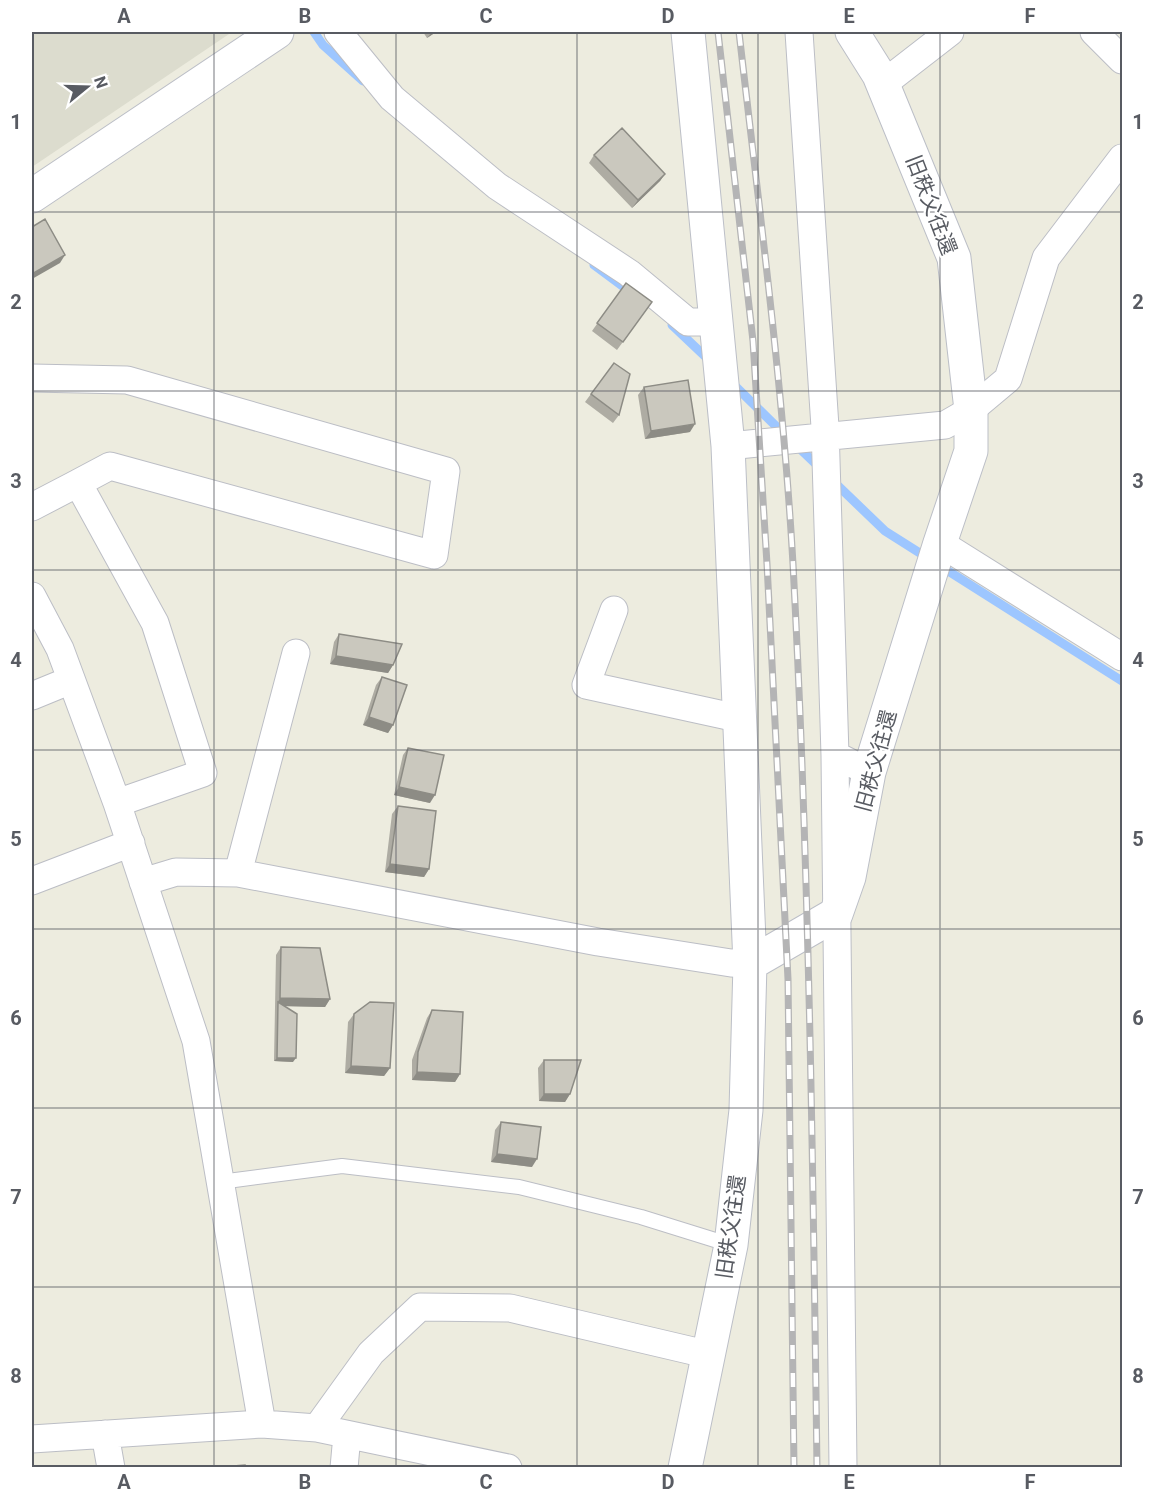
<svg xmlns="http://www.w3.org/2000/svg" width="1154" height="1499" viewBox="0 0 1154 1499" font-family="Roboto,'Noto Sans JP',sans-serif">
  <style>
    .education { fill: #dcdcce }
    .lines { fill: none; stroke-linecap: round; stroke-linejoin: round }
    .stream { stroke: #9dc6ff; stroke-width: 9 }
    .lane-casing { stroke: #bcbec5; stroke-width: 16 }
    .street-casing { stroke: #bcbec5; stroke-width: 29 }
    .secondary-casing { stroke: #bcbfc7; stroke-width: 35 }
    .lane { stroke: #fff; stroke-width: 14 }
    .street { stroke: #fff; stroke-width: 27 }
    .secondary { stroke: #fff; stroke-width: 33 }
    .rail-casing { stroke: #b4b4b5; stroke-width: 7 }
    .rail { stroke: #fff; stroke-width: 4.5; stroke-dasharray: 14; stroke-linecap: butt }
    .wall { fill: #aeaca3 }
    .shaded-wall { fill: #8d8c85 }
    .building { fill: #cac8be; stroke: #8d8c85; stroke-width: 1.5 }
    .grid { fill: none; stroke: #585b62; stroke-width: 1.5; stroke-opacity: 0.55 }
    .labels { text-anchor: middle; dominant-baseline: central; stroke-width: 4.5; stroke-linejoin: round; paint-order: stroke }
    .street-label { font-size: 21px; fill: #585b62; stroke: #fff }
    .neatline { fill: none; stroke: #585b62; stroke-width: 2 }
    .grid-label { font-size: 20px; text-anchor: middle; font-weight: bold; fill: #585b62 }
  </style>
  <rect width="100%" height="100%" fill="#edecdf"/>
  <path class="education" d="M32,32H232L32,167Z"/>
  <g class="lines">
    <path class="stream" d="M314,32L323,45L363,81
      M594,265L633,294
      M672,325L710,361
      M730,381L785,435
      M795,444L820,468
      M832,480L885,531L1122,681"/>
    <g class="lane-casing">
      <path id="lane" d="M220,1182L342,1166L519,1187L641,1217L731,1245"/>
    </g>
    <g class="street-casing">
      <path id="street" d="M338,32L392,98L497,186L629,273L688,322H718
        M799,32L825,427L835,755L869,772
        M1094,32L1122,60
        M883,84L950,32
        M32,378L127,380L446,471L434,555L110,466L78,483
        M728,446L945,425L971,410L1008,379L1046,258L1122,158
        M32,507L78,483L155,623L203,773L117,803
        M940,543L1122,657
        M32,596L60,649L117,803L196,1041L262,1424
        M614,610L586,685L742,719
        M296,653L238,873L598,942L731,963L750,964
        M32,696L71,680
        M835,755L843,1468
        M32,881L131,843
        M143,882L176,872L238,873
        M317,1428L371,1353L420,1307L510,1308L710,1355
        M105,1434L111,1468
        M32,1439L262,1424L317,1428L508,1468
        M344,1468L347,1435"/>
    </g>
    <g class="secondary-casing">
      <path id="secondary" d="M32,196L277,32
        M750,964L836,914L849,877L869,772L940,543L971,451V410L954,258L879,75L852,32
        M685,1468L731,1245L746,1110L750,964L728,446L688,32"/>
    </g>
    <use href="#lane" class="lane"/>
    <use href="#street" class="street"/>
    <use href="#secondary" class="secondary"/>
    <g class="rail-casing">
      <path id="rail" d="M718,32L753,341L767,564L788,979L794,1468
        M739,32C759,208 783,386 793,564C809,865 813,1166 817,1468"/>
    </g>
    <use href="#rail" class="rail"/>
  </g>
  <path class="wall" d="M423,32H436L427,38Z
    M594,155L665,174L660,181L632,208L589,163Z
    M626,283L652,302L617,350L592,331Z
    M614,363L619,415L613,423L585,402Z
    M644,387L690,432L645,439L638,395Z
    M339,634L393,665L388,673L330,664L334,642Z
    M382,677L393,725L388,733L363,725L376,685Z
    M408,748L430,803L394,795L403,755Z
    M398,806L429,869L424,877L385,872L392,814Z
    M281,947L330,999L325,1007L285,1006L293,1062L274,1061L276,955Z
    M432,1010L460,1074L455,1082L412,1080V1060L427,1018Z
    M354,1014L390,1068L384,1076L345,1073L348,1022Z
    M544,1060L570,1094L565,1102L539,1101L538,1068Z
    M501,1122L532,1167L491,1162L495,1130Z"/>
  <path class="shaded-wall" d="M432,32H436L427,38Z
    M665,174L660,181L632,208L638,200Z
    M65,255L60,263L32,279V274Z
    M695,424L690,432L645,439L651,431Z
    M336,656L393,665L388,673L330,664Z
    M369,717L393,725L388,733L363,725Z
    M399,787L435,795L430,803L394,795Z
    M390,864L429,869L424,877L385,872Z
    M280,998L330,999L325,1007L278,1006V1002Z
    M277,1058H296L293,1062L274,1061Z
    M351,1066L390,1068L384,1076L345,1073Z
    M417,1072L460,1074L455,1082L412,1080Z
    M544,1094H570L565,1102L539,1101Z
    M497,1154L537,1159L532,1167L491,1162Z"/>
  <path class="building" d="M622,128L665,174L638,200L594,155Z
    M45,219L65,255L32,274V227Z
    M626,283L652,302L623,342L597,323Z
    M614,363L630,374L619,415L591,394Z
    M688,380L695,424L651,431L644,387Z
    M339,634L402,644L393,665L336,656Z
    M382,677L407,685L393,725L369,717Z
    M408,748L444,755L435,795L399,787Z
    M398,806L436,811L429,869L390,864Z
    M281,947L320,948L330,999L280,998Z
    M278,1002L297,1014L296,1058H277Z
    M370,1002L394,1003L390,1068L351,1066L354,1014Z
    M432,1010L463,1012L460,1074L417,1072L418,1052Z
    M544,1060H581L570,1094H544Z
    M501,1122L541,1127L537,1159L497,1154Z
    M245,1465V1467H220Z"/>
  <path class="grid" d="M214,32V1468M396,32V1468M577,32V1468M758,32V1468M940,32V1468M32,212H1122M32,391H1122M32,570H1122M32,750H1122M32,929H1122M32,1108H1122M32,1287H1122"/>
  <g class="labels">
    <g class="street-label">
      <text transform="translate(931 205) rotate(69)">旧秩父往還</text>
      <text transform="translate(876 761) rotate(-75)">旧秩父往還</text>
      <text transform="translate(731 1227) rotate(-82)">旧秩父往還</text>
    </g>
  </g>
  <rect width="1154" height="1499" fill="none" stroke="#ffffff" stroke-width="66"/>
  <g transform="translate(87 87) rotate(71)" stroke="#ffffff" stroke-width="4.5" paint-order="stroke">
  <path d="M0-4.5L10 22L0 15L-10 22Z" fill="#585b62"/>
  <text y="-9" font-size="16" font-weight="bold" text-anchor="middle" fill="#585b62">N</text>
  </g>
  <rect x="33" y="33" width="1088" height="1433" class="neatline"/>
  <g class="grid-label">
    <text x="124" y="23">A</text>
    <text x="305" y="23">B</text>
    <text x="486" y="23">C</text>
    <text x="668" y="23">D</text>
    <text x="849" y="23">E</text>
    <text x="1030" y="23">F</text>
    <text x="16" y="129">1</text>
    <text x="1138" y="129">1</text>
    <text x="16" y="309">2</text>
    <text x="1138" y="309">2</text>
    <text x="16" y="488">3</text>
    <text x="1138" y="488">3</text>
    <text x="16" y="667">4</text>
    <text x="1138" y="667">4</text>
    <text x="16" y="846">5</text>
    <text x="1138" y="846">5</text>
    <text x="16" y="1025">6</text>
    <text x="1138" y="1025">6</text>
    <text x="16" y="1204">7</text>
    <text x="1138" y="1204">7</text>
    <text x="16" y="1383">8</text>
    <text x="1138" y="1383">8</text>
    <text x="124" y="1489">A</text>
    <text x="305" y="1489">B</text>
    <text x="486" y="1489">C</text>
    <text x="668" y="1489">D</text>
    <text x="849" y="1489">E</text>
    <text x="1030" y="1489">F</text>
  </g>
</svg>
